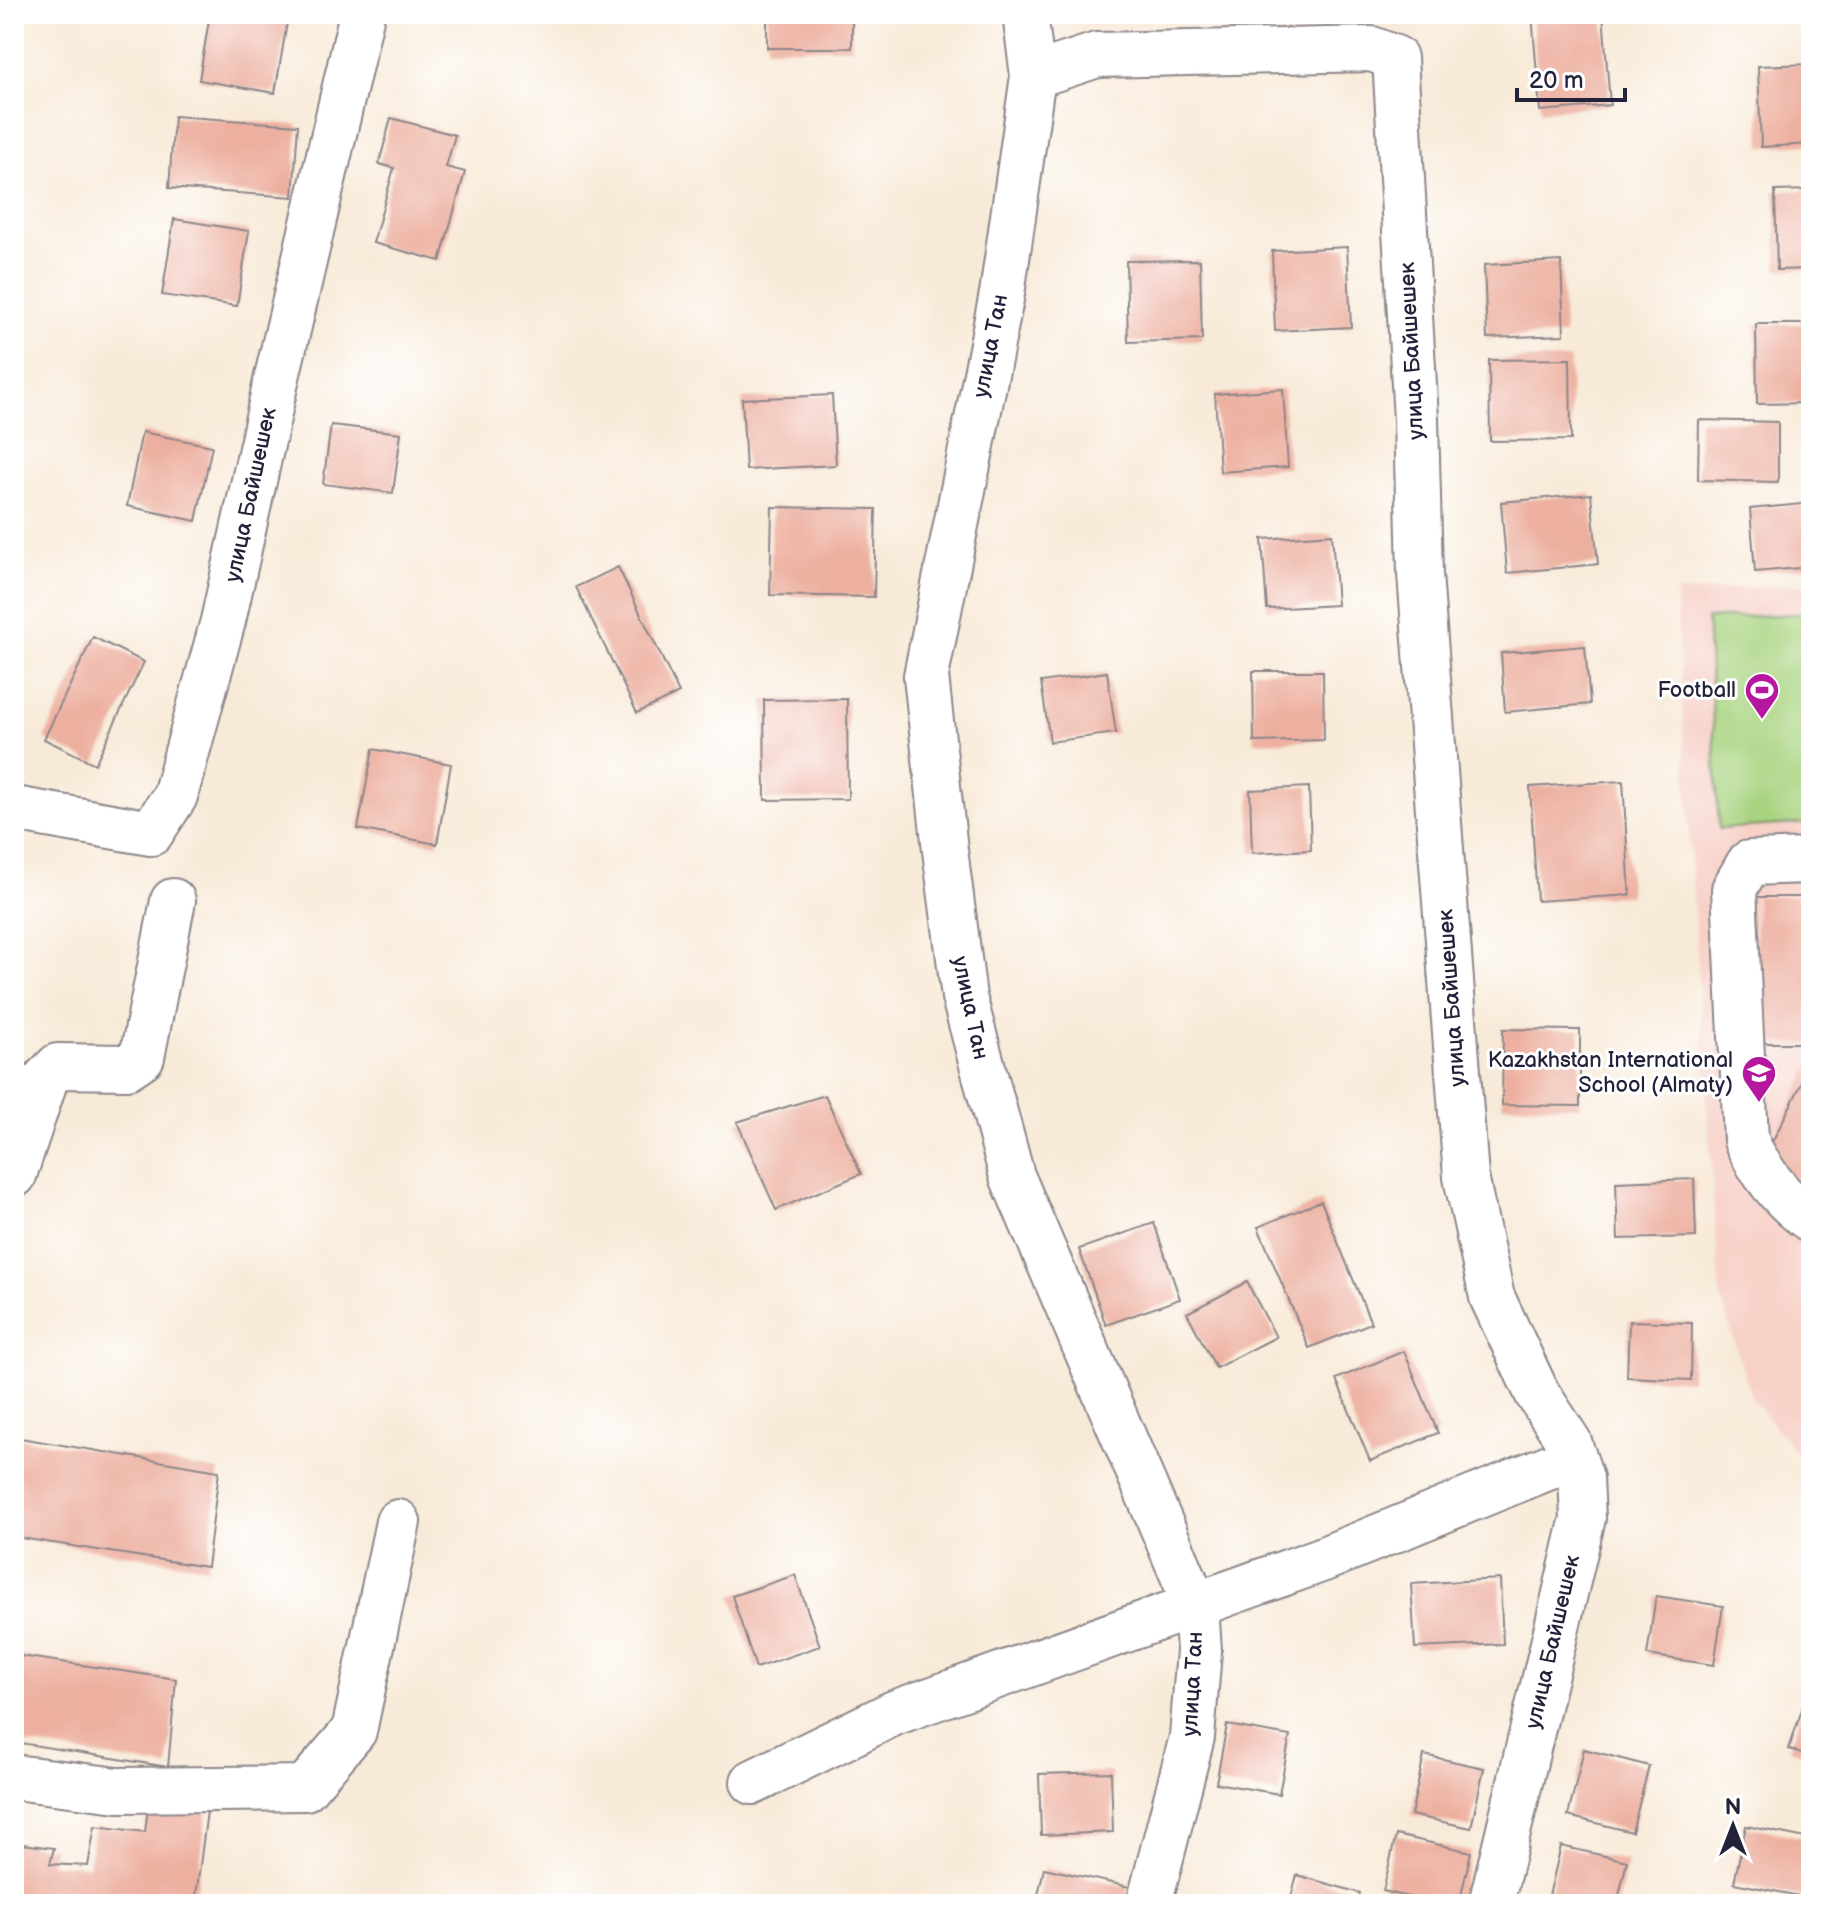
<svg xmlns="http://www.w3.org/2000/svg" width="1825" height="1918" viewBox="0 0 1825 1918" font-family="'Balsamiq Sans',sans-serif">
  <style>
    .built { fill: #f7d1c8 }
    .green { fill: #a8d37f; stroke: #657a5d; stroke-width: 2 }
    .building { fill: #edb0a0 }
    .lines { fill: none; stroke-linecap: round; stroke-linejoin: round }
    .minor-casing { stroke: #8d868a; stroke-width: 48 }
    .minor { stroke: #fff; stroke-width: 44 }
    .labels { text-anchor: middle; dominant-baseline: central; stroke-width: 6; stroke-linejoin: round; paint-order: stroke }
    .street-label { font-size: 22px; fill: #22223b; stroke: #fff }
    .poi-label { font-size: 22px; fill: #22223b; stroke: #fff; text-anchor: end }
  </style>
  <rect width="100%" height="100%" fill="#fff"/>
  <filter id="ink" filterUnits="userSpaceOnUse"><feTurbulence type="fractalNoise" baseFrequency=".0125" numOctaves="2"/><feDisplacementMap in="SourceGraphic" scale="16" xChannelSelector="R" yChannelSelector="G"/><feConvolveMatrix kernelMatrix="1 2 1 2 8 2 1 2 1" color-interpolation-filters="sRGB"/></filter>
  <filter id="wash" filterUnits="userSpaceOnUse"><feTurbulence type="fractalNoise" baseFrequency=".006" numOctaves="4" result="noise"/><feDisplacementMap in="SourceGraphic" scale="32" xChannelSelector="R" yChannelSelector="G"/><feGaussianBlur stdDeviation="1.8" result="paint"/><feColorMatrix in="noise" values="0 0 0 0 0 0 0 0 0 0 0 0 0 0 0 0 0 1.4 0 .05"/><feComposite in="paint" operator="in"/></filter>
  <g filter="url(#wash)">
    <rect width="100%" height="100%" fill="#f8ead8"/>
    <path class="built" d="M1811,584V1470L1752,1399L1720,1295L1694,913L1676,593Z"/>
    <path class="green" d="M1811,613V823L1719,829L1707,619Z"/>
    <g id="blocks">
      <path class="building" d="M210,14H271L288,17L275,93L199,80Z
        M767,14H852V48H767Z
        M1532,14H1603L1610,105L1540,111Z
        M1811,64V144L1761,147L1758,66Z
        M174,116L298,125L293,197L169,188Z
        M391,118L455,135L446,167L465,172L440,261L373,243L394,168L379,164Z
        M1811,190V269L1777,270L1775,191Z
        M174,219L249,231L237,306L162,295Z
        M1347,247L1351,327L1275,331L1272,251Z
        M1200,260L1202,340L1128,342L1126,261Z
        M1561,261L1564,335L1487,338L1484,265Z
        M1756,324H1811V403L1757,404Z
        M1570,359L1571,440L1490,441L1489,360Z
        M1283,389L1288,467L1220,472L1215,394Z
        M832,395L836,465L746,470L742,399Z
        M1699,420L1778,422V482L1698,480Z
        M331,425L401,433L393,493L323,484Z
        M142,432L212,446L196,521L127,506Z
        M1591,494L1598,564L1507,573L1501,502Z
        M1811,503V567L1755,572L1750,509Z
        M772,507L876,509L874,597L770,595Z
        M1332,534L1337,605L1267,609L1262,539Z
        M618,567L679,693L637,713L576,587Z
        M93,637L144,662L95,764L44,739Z
        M1585,646L1590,704L1505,712L1501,653Z
        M1253,671H1323L1324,740L1254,742Z
        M1107,672L1116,733L1050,742L1041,682Z
        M847,699L848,799L765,800L764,700Z
        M373,749L451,764L437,844L358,829Z
        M1623,781L1630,895L1537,901L1530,787Z
        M1309,787L1311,850L1252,853L1250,790Z
        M1757,897H1811V1043H1753Z
        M1503,1029L1580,1030V1106L1502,1105Z
        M1811,1065V1188L1765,1156Z
        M825,1095L861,1174L776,1210L737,1122Z
        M1694,1179L1696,1237L1618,1239L1616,1182Z
        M1321,1201L1371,1323L1309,1348L1258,1227Z
        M1154,1223L1180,1299L1106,1325L1079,1249Z
        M1247,1282L1276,1337L1216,1368L1187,1313Z
        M1629,1321L1692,1323L1691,1380L1627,1377Z
        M1404,1351L1438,1433L1370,1461L1336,1379Z
        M14,1437L219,1471L207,1567L14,1537Z
        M795,1575L820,1646L756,1668L732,1596Z
        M1500,1579L1503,1644L1415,1648L1411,1584Z
        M1656,1596L1723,1606L1714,1665L1647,1655Z
        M14,1655L176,1679L168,1767L14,1742Z
        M1804,1703L1811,1705V1756L1789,1749Z
        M1227,1725L1290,1736L1279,1794L1216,1783Z
        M1584,1749L1649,1766L1632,1832L1568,1816Z
        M1424,1755L1484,1768L1471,1828L1411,1815Z
        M1111,1772L1113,1832L1041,1835L1039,1774Z
        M149,1799L207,1811L195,1904H14V1843L54,1848L50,1864L88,1866L95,1826L145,1832Z
        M1746,1826L1811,1839V1861L1804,1897L1734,1883Z
        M1396,1835L1471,1852L1459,1904H1439L1383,1891Z
        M1561,1846L1627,1861L1617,1904H1547Z
        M1044,1868L1130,1887L1126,1904H1036Z
        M1297,1875L1360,1893L1357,1904H1289Z"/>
    </g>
  </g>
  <g filter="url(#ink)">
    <use href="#blocks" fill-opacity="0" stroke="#8d868a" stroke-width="2"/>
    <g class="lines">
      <g class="minor-casing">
        <path id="minor" d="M1025,14L1033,76L1097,55L1372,49L1395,58L1416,419L1420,574L1466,1177L1492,1297L1537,1393L1569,1442L1581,1478L1583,1518L1491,1904
          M1033,76L1002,294L926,676L945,850L964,997L1012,1176L1196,1606L1199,1651L1192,1737L1149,1904
          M14,809L151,833L175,796L223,621L277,377L362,14
          M1811,861L1749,863L1734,889L1746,1140C1759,1171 1783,1201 1811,1220
          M14,1175L46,1078L58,1066L127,1067L142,1057L173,901
          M14,1777L118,1790L305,1788L354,1731L398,1522
          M753,1782L894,1713L1321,1560L1574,1457"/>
      </g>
      <use href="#minor" class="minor"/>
    </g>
  </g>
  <defs>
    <g id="stadium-pin" transform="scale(1.8)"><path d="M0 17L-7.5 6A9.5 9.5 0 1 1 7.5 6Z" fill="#b5179e" stroke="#fff"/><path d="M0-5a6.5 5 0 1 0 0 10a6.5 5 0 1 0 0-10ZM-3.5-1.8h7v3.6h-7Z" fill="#fff"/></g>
    <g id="school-pin" transform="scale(1.8)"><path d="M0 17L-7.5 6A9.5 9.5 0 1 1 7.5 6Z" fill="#b5179e" stroke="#fff"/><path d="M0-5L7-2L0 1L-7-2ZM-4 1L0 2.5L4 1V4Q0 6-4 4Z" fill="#fff"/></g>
  </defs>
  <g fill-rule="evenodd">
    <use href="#stadium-pin" x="1762" y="690"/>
    <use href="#school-pin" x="1759" y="1073"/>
  </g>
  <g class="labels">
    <g class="street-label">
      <text transform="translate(991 346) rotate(-79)">улица Тан</text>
      <text transform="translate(1412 351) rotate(-93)">улица Байшешек</text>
      <text transform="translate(251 495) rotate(-78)">улица Байшешек</text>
      <text transform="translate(1452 998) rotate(-94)">улица Байшешек</text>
      <text transform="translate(970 1008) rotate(78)">улица Тан</text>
      <text transform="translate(1553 1642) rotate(-77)">улица Байшешек</text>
      <text transform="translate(1193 1684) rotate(-87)">улица Тан</text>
    </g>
    <g class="poi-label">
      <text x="1736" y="690">Football</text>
      <text x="1733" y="1060">Kazakhstan International<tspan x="1733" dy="25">School (Almaty)</tspan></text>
    </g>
  </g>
  <rect width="1825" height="1918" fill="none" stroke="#fff" stroke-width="48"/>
  <g transform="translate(1733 1826)" stroke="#ffffff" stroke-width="6" paint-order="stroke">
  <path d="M0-6L14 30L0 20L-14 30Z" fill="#22223b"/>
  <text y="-12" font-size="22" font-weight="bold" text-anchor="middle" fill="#22223b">N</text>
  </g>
  <path d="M1517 88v12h108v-12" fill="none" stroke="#22223b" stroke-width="4"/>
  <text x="1529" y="88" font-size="24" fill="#22223b" stroke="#ffffff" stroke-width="6" paint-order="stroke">20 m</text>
</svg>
